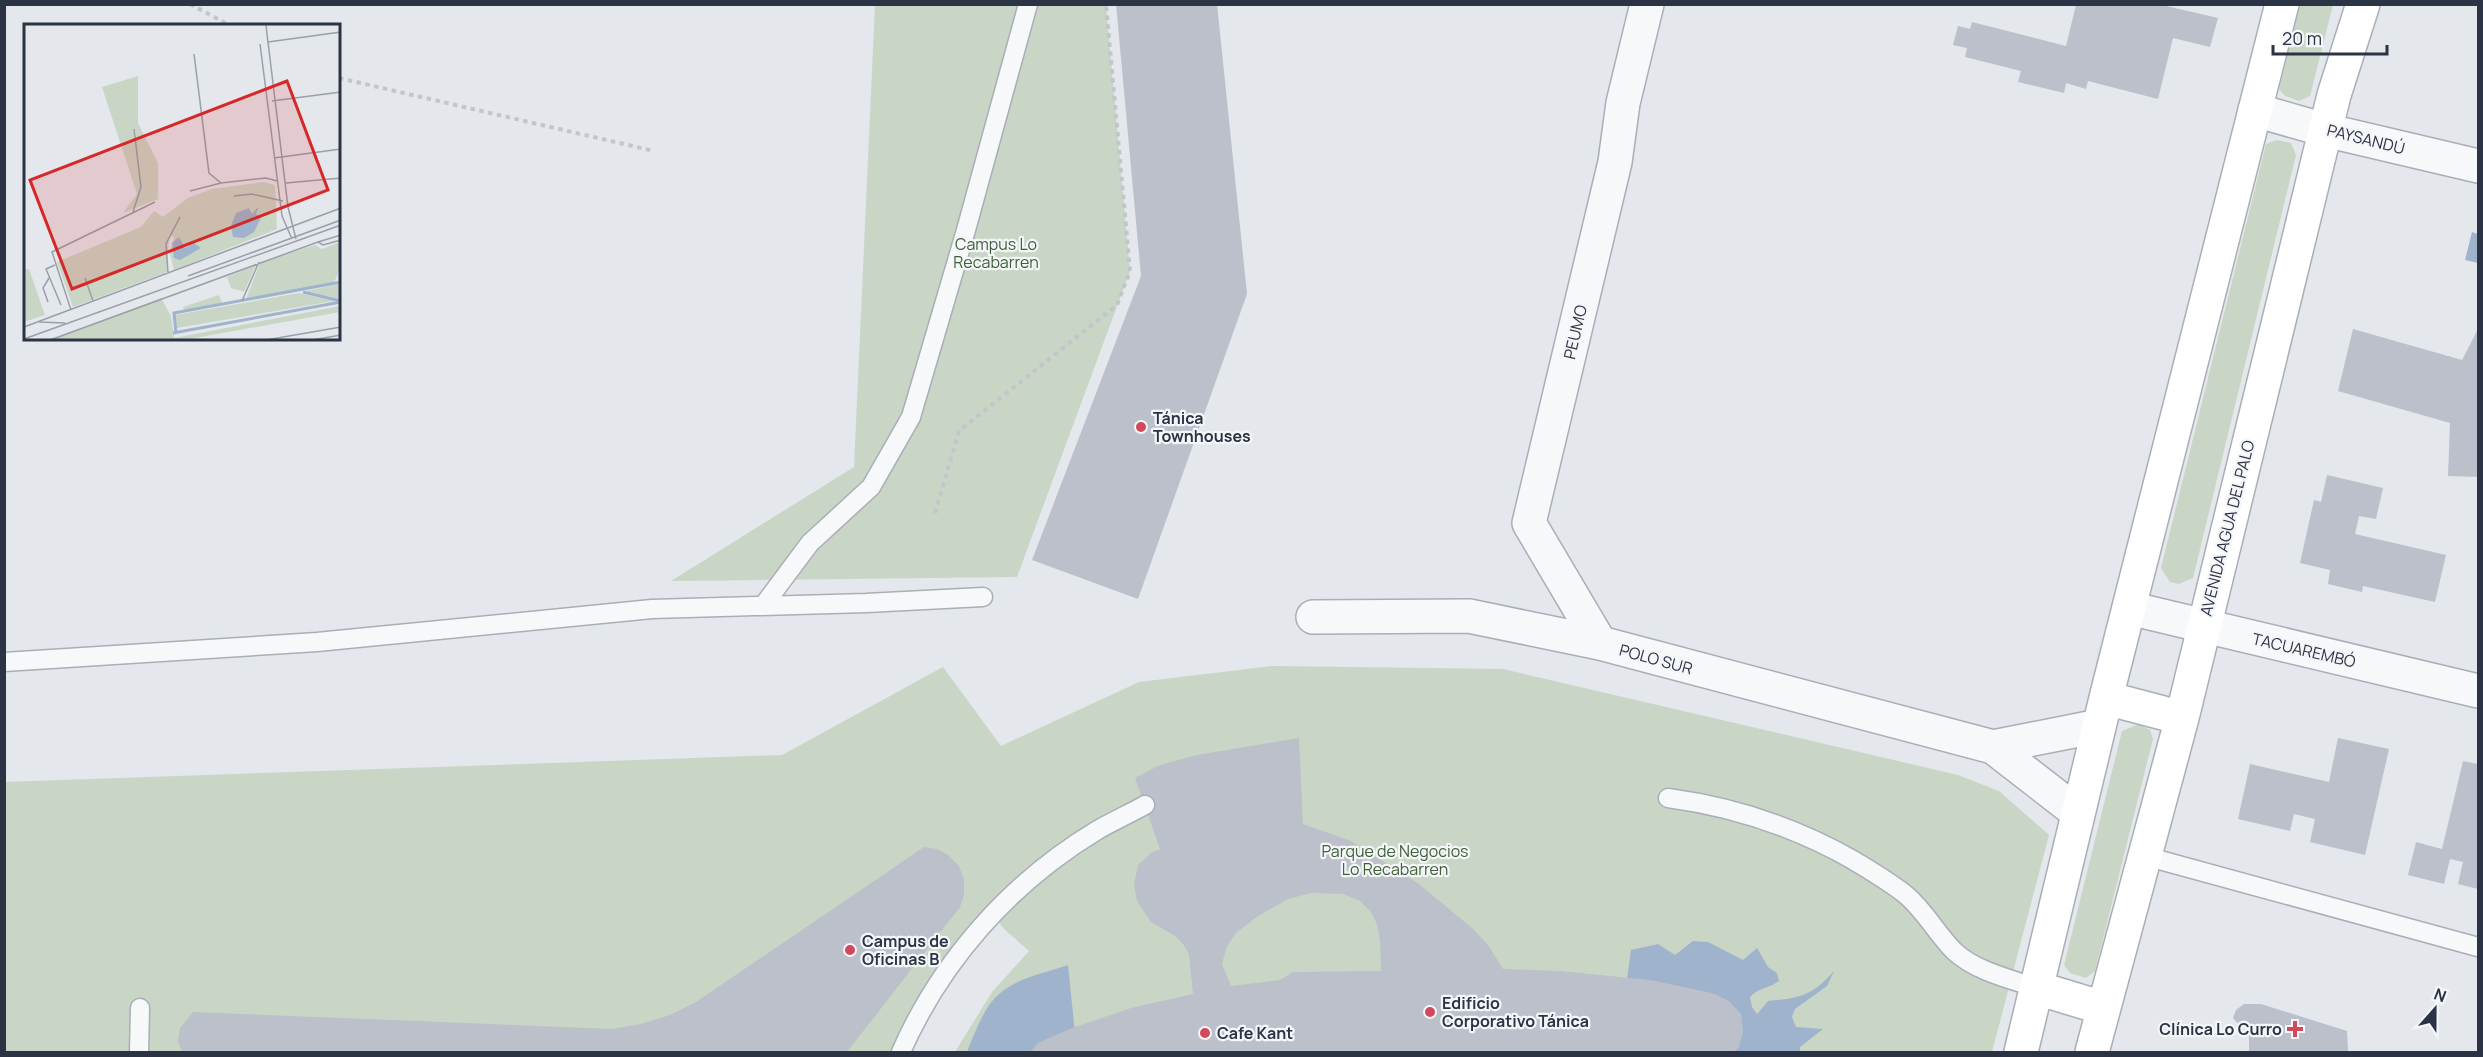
<svg xmlns="http://www.w3.org/2000/svg" width="2483" height="1057" viewBox="0 0 2483 1057" font-family="Manrope,sans-serif">
  <style>
    .green { fill: #c9d6c5 }
    .water { fill: #9fb4cc }
    .building { fill: #bbc0ca; fill-rule: evenodd }
    .lines { fill: none; stroke-linecap: round; stroke-linejoin: round }
    .lane-casing { stroke: #a9aeb7; stroke-width: 21 }
    .street-casing { stroke: #a9aeb7; stroke-width: 36 }
    .secondary-casing { stroke: #a9aeb7; stroke-width: 36 }
    .path { stroke: #c2c5cb; stroke-width: 4; stroke-dasharray: 4.5 4.5; stroke-linecap: butt }
    .lane { stroke: #f7f8fa; stroke-width: 18 }
    .street { stroke: #f7f8fa; stroke-width: 33 }
    .secondary { stroke: #fff; stroke-width: 33 }
    .poi-dot { fill: #d1495b; stroke: #f4f6f9; stroke-width: 2 }
    .labels { text-anchor: middle; dominant-baseline: central; stroke-width: 4.5; stroke-linejoin: round; paint-order: stroke }
    .street-label { font-size: 16px; fill: #2b3445; stroke: #f4f6f9 }
    .park-label { font-size: 16px; fill: #3f6138; stroke: #f4f6f9 }
    .poi-label { font-size: 16px; font-weight: bold; fill: #2b3445; stroke: #f4f6f9; text-anchor: start }
    .inset-river { fill: none; stroke: #9fb4cc; stroke-width: 3 }
    .inset-road { fill: none; stroke: #9a9fa9; stroke-width: 1.5 }
    .view { fill: #d62828; fill-opacity: 0.15; stroke: #d62828; stroke-width: 3 }
    .inset-edge { fill: none; stroke: #2b3445; stroke-width: 3 }
  </style>
  <rect width="100%" height="100%" fill="#e4e7ec"/>
  <path class="green" d="M875,5H1106L1130,271L1017,577L671,581L854,467Z
    M2300,5H2333L2310,96L2299,101L2285,96L2279,89Z
    M2277,140L2291,143L2296,155L2193,578L2179,584L2170,582L2161,568L2266,144Z
    M1272,666L1503,669L1958,775L1999,791L2049,835L1992,1052H955L992,992L1029,951L1003,928L994,914L901,1052H5L4,782L782,755L943,667L1001,746L1139,682Z
    M2139,724L2150,730L2153,739L2095,971L2086,978L2070,973L2064,965L2122,731Z"/>
  <path class="water" d="M2472,232L2478,234V263L2465,260Z
    M1693,941L1708,942L1743,960L1757,948L1768,967L1777,973L1779,981C1770,988 1758,988 1750,997L1752,1007L1757,1014L1768,1001C1800,998 1812,996 1834,971L1827,986L1795,1009L1792,1017L1796,1027L1823,1029L1800,1047V1052H1543L1546,1045L1625,994L1631,950L1658,944L1675,955Z
    M1068,965L1077,1052H967C973,1037 983,1010 995,998C1012,979 1044,973 1068,965Z"/>
  <path class="building" d="M1116,4H1217L1247,294L1138,599L1032,560L1141,276Z
    M2076,5H2162L2218,18L2210,47L2173,38L2158,99L2088,81L2086,89L2066,83L2064,93L2018,82L2021,71L1965,57L1967,48L1953,45L1958,26L1970,29L1972,22L2066,46Z
    M2353,329L2462,360L2478,329V477L2448,476L2450,423L2338,391Z
    M2327,475L2383,488L2376,519L2359,516L2355,534L2446,555L2435,602L2363,586L2362,592L2328,584L2330,570L2300,563L2314,500L2321,502Z
    M1299,738L1303,824L1351,841L1419,884L1472,928L1488,945L1503,969L1560,971L1650,980L1712,993L1729,1001L1741,1014L1743,1032L1739,1047L1734,1052H1030L1038,1043L1072,1028L1131,1008L1193,994L1189,954L1183,944L1175,936L1151,922L1137,901L1134,885L1138,865L1151,853L1160,849L1135,778L1160,765L1197,755ZM1311,893L1343,894L1360,901L1371,912L1377,924L1380,941L1381,971L1293,972L1280,980L1231,986L1222,964L1227,946L1236,933L1258,916L1288,899Z
    M2338,738L2389,749L2365,855L2310,842L2315,819L2294,814L2290,831L2238,819L2250,764L2329,782Z
    M2463,761L2478,764V889L2458,884L2463,862L2450,859L2444,884L2408,875L2416,842L2442,849Z
    M924,847L937,849L948,855L959,866L964,880V895L960,907L847,1052H182L178,1041L180,1028L193,1012L612,1029L641,1024L670,1015L696,1002Z
    M2244,1004H2261L2347,1031L2348,1052H2249V1028L2240,1026L2233,1018L2236,1010Z"/>
  <g class="lines">
    <g class="lane-casing">
      <path id="lane" d="M763,606L810,543L871,487L911,417L966,230L1028,4
        M4,662L317,642L652,609L866,603L983,597
        M1668,798C1735,807 1795,827 1853,860C1871,871 1890,882 1906,895C1925,911 1937,934 1954,951C1975,971 2010,979 2037,988
        M2145,856L2478,947
        M139,1052L140,1008
        M901,1052C941,961 1010,883 1096,831C1111,822 1129,814 1145,805"/>
    </g>
    <g class="street-casing">
      <path id="street" d="M2255,110L2325,130L2478,166
        M2129,608L2478,691
        M1313,617L1469,616L1600,643L1993,747L2078,813
        M1600,643L1529,523L1615,162L1623,103L1647,4
        M1993,747L2099,726"/>
    </g>
    <g class="secondary-casing">
      <path id="secondary" d="M2106,698L2182,718
        M2037,988L2103,1008
        M2021,1052L2106,698L2282,4
        M2092,1052L2182,718L2334,95L2363,4"/>
    </g>
    <path class="path" d="M190,4L231,26
      M339,78L654,151
      M935,513L959,431L1117,305L1130,271L1106,4"/>
    <use href="#lane" class="lane"/>
    <use href="#street" class="street"/>
    <use href="#secondary" class="secondary"/>
  </g>
  <g class="poi-dot">
    <circle cx="1141" cy="427" r="6"/>
    <circle cx="850" cy="950" r="6"/>
    <circle cx="1430" cy="1012" r="6"/>
    <path d="M2292 1020h6v6h6v6h-6v6h-6v-6h-6v-6h6z"/>
    <circle cx="1205" cy="1033" r="6"/>
  </g>
  <g class="labels">
    <g class="street-label">
      <text transform="translate(2366 139) rotate(14)">PAYSANDÚ</text>
      <text transform="translate(1575 332) rotate(-77)">PEUMO</text>
      <text transform="translate(2227 528) rotate(-76)">AVENIDA AGUA DEL PALO</text>
      <text transform="translate(2304 650) rotate(13)">TACUAREMBÓ</text>
      <text transform="translate(1656 659) rotate(15)">POLO SUR</text>
    </g>
    <g class="park-label">
      <text x="996" y="244">Campus Lo<tspan x="996" dy="18">Recabarren</tspan></text>
      <text x="1395" y="851">Parque de Negocios<tspan x="1395" dy="18">Lo Recabarren</tspan></text>
    </g>
    <g class="poi-label">
      <text x="1153" y="418">Tánica<tspan x="1153" dy="18">Townhouses</tspan></text>
      <text x="862" y="941">Campus de<tspan x="862" dy="18">Oficinas B</tspan></text>
      <text x="1442" y="1003">Edificio<tspan x="1442" dy="18">Corporativo Tánica</tspan></text>
      <text x="2282" y="1029" text-anchor="end">Clínica Lo Curro</text>
      <text x="1217" y="1033">Cafe Kant</text>
    </g>
  </g>
  <g transform="translate(24 24)">
    <rect width="316" height="316" fill="#e4e7ec"/>
    <path d="M114,52V99L134,139V175L99,189L113,170L78,63ZM239,158L251,161L253,205L150,246L146,230L150,213L145,211L143,248L49,283L33,238L117,203L130,187L139,193L164,174L188,165ZM316,218V244L310,259L222,275L236,239L291,221L298,225ZM232,241L220,268L207,264L203,253ZM0,245H5L21,291L0,298ZM316,260V275L281,267H282ZM275,269L310,277L153,304L151,291ZM195,271L198,278L194,280L160,287L159,283ZM137,274L147,292L150,314L316,282V288L160,316H26Z" fill="#c9d6c5"/>
    <path d="M234,183V185L232,190L237,194L230,208L220,214L209,213L207,202L212,189L225,184L228,190ZM155,213L161,224L170,219L177,224L156,236L150,234L148,219Z" fill="#9fb4cc"/>
    <path class="inset-river" d="M279,268L317,277M149,309L317,278M152,309L150,289L317,258"/>
    <path class="inset-road" d="M242,1L244,19M244,18L264,183L272,215M244,18L317,8M236,20L258,192L268,215M170,30L185,149L197,159M248,77L317,68M250,134L317,125M262,159L317,154M166,167L197,159L242,154L253,157M210,172L228,170L259,177M109,188L117,163L110,105M317,211L294,218L299,221L317,216M31,241L22,245L37,281M144,249L142,220L156,193M164,252L317,196M61,254L69,277M218,277L235,238M24,278L19,264L25,254M47,286L28,228L131,178M15,298L41,299M0,303L317,184M0,315L317,201M26,316L294,218M242,316L317,303M288,316L317,311"/>
    <path class="view" d="M263,57L304,166L48,265L6,156Z"/>
    <rect width="316" height="316" class="inset-edge"/>
  </g>
  <rect width="2483" height="1057" fill="none" stroke="#2b3445" stroke-width="12"/>
  <g transform="translate(2435 1009) rotate(21)" stroke="#f4f6f9" stroke-width="4.5" paint-order="stroke">
  <path d="M0-4.5L10 22L0 15L-10 22Z" fill="#2b3445"/>
  <text y="-9" font-size="16" font-weight="bold" text-anchor="middle" fill="#2b3445">N</text>
  </g>
  <path d="M2273 45v9h114v-9" fill="none" stroke="#2b3445" stroke-width="3"/>
  <text x="2282" y="45" font-size="18" fill="#2b3445" stroke="#f4f6f9" stroke-width="4.5" paint-order="stroke">20 m</text>
</svg>
